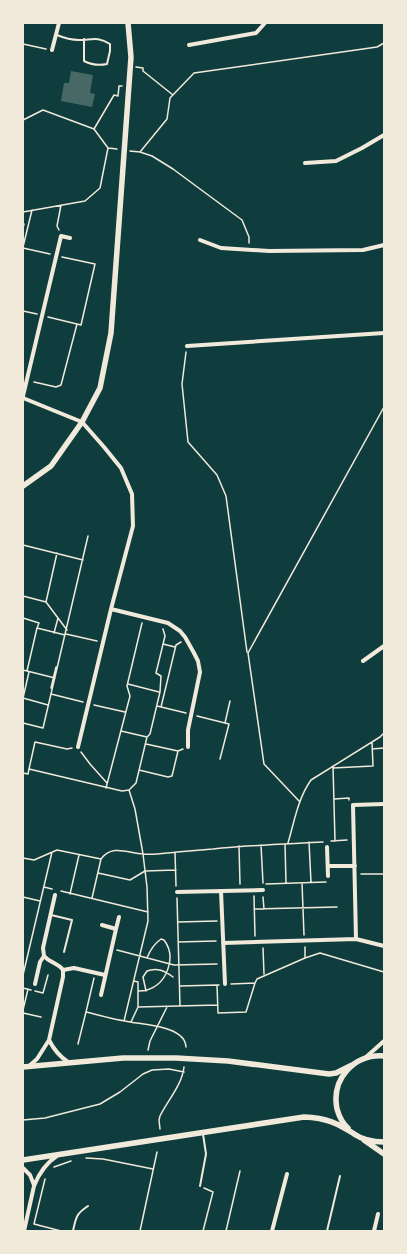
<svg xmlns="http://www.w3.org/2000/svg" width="407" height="1254" viewBox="0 0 407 1254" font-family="Jost,sans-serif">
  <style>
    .building { fill: #486865 }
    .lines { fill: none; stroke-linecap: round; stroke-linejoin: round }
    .path { stroke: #f1e9da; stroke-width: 1.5 }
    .service { stroke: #f1e9da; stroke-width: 2 }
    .minor { stroke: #f1e9da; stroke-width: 4 }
    .tertiary { stroke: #f1e9da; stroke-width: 5.5 }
  </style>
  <rect width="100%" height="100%" fill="#0f3d3e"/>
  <path class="building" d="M71,71L93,75L90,93L95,94L92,107L61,101L64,83H69Z"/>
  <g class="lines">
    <path class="path" d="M23,44L46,49
      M136,67L143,68V71L173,95
      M23,120L43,110L94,129L108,148L117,149
      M94,129L114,95L118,96L119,86H122
      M130,151L140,152L167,119L170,98L194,73L377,47L384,43
      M140,152L152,156L173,169L242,220L249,237V243
      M23,212L85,201L100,188L108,148
      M23,224H24L23,228
      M59,230L57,226L61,205
      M23,247L32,210
      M23,248L50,254
      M23,311L37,314
      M48,317L81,325L95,264L62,257
      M186,352L182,384L188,442L217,475L226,496L247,652
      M34,382L56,387L61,385L77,324
      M23,545L83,560
      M23,596L46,602L57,553
      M46,602L58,618L54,633
      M23,618L39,623L37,628L65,635
      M58,618L67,630
      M66,634L97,641
      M163,644L175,647
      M23,670L55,678
      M27,671L37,628
      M128,684L159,692
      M51,688L56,667
      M51,694L83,702
      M23,698L29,672
      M23,698L48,705
      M94,705L125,712
      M157,706L186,713
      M161,707L176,645L181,642
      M197,716L225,723
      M23,723L43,728L88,536
      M121,731L147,737
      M146,744L178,751
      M72,748L67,749L35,742L29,769L122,791L129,790L136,783L147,737L150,734L160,692L161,676L156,673L165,636L163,629
      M372,749L384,748
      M81,752L90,764L107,783
      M220,759L229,724L225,723L230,701
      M333,766L335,841
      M333,768L373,766L372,742
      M139,770L168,777L172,776L178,751L183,749
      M23,773L28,774L29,769
      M106,788L130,696L127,686L142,623
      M334,799L349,798V800
      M300,802L264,764L248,653L384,407
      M331,841L347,840
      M309,842L311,882
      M288,843C294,823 298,798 311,780L380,737L384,733
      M285,844L286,883
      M261,845L263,883
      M239,846L240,884
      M175,852L176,886
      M23,858L34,860L57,850L101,859C112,844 128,853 143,854C155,855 165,853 177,852C189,851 201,850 213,849C250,845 287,844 323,842
      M98,873L130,880L145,871L176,870
      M361,874H384
      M302,883L304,935
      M266,884L326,882
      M44,887L52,889
      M61,891L148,912
      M70,894L79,855
      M254,896L255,936
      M23,897L40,901
      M263,897L264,909
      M92,898L101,859
      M177,898L180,1006
      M254,909L337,907
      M178,922L217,921
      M178,942L216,941
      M305,947V958L320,953L384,972
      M263,948L264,974
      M117,950L174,965L217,964
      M23,975L52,852
      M94,978L86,1012C99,1015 112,1019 125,1021C141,1025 185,1025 186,1047
      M231,984L255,983
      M219,985H217L218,1013L246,1012L255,983L257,979L305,958
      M180,986L217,985
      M23,988L31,990
      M35,991L43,993L48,975
      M138,991C141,991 144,991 147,990C167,984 177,957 164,940L161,939C154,944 150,950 147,958
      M146,991L143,977L147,971C157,967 165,971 173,977
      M138,1007L218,1005
      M23,1010L28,989
      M23,1013L41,1017
      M124,1021L148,921L147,887L143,854L135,809L129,790
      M131,1022L138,1007V982L134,981
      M78,1044L86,1012
      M148,1050L150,1041L167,1007
      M23,1120L45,1118L100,1104L120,1092L143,1074L152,1070L169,1069L184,1072
      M160,1129L159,1120L160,1116C168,1100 182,1085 184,1067
      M86,1158L103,1159L153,1169
      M54,1167L71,1161
      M45,1179L34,1224L61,1231
      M140,1231L157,1152
      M203,1231L213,1192L204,1188
      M226,1231L240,1171"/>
    <path class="service" d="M57,35C64,38 71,40 79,40C92,40 97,36 110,44V51L107,64C98,66 92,65 84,61V39
      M51,915L72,920L64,952
      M200,1186L206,1154L203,1134
      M73,1231C76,1217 76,1214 88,1206
      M327,1231L340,1176"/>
    <path class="minor" d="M189,45L256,33L265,23
      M52,50L59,23
      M305,163L336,161L362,148L384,135
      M200,240L221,248L269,251L363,250L384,245
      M187,346L384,333
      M23,396L61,236L70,238
      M23,398L82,422L104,447L121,468L132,494L133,526L111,609L78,747
      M111,609L168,623L180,631L185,637L194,653L198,661L200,672L188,730V747
      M363,661L384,646
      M327,847L328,876
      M328,866H355
      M221,891L225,984
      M177,892L263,890
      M102,925L116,929L119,917
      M356,939L353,805L384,804
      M223,943L356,939L384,946
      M44,956C50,963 58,963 63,970L74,968L105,975
      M35,984L40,962L44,956L43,948L55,895
      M101,995L116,929
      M49,1040C54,1050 59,1056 68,1062
      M365,1058L384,1041
      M28,1067L37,1059L49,1040L63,977V970
      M23,1168L30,1175L34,1185
      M24,1231L34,1186C39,1173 46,1163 58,1155
      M272,1231L287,1174
      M374,1231L378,1214"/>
    <path class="tertiary" d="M23,486L51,466L82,422L100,388L111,333L131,57L128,23
      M23,1067L123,1058H176L228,1061L329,1074L336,1073L352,1065
      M348,1128C342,1123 339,1116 337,1109C331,1079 354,1054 384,1056
      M354,1134C363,1140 373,1142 384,1142
      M364,1140L384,1154
      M23,1160L304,1117C327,1118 337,1123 356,1135"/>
  </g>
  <rect width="407" height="1254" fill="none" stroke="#f1e9da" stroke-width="48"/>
</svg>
